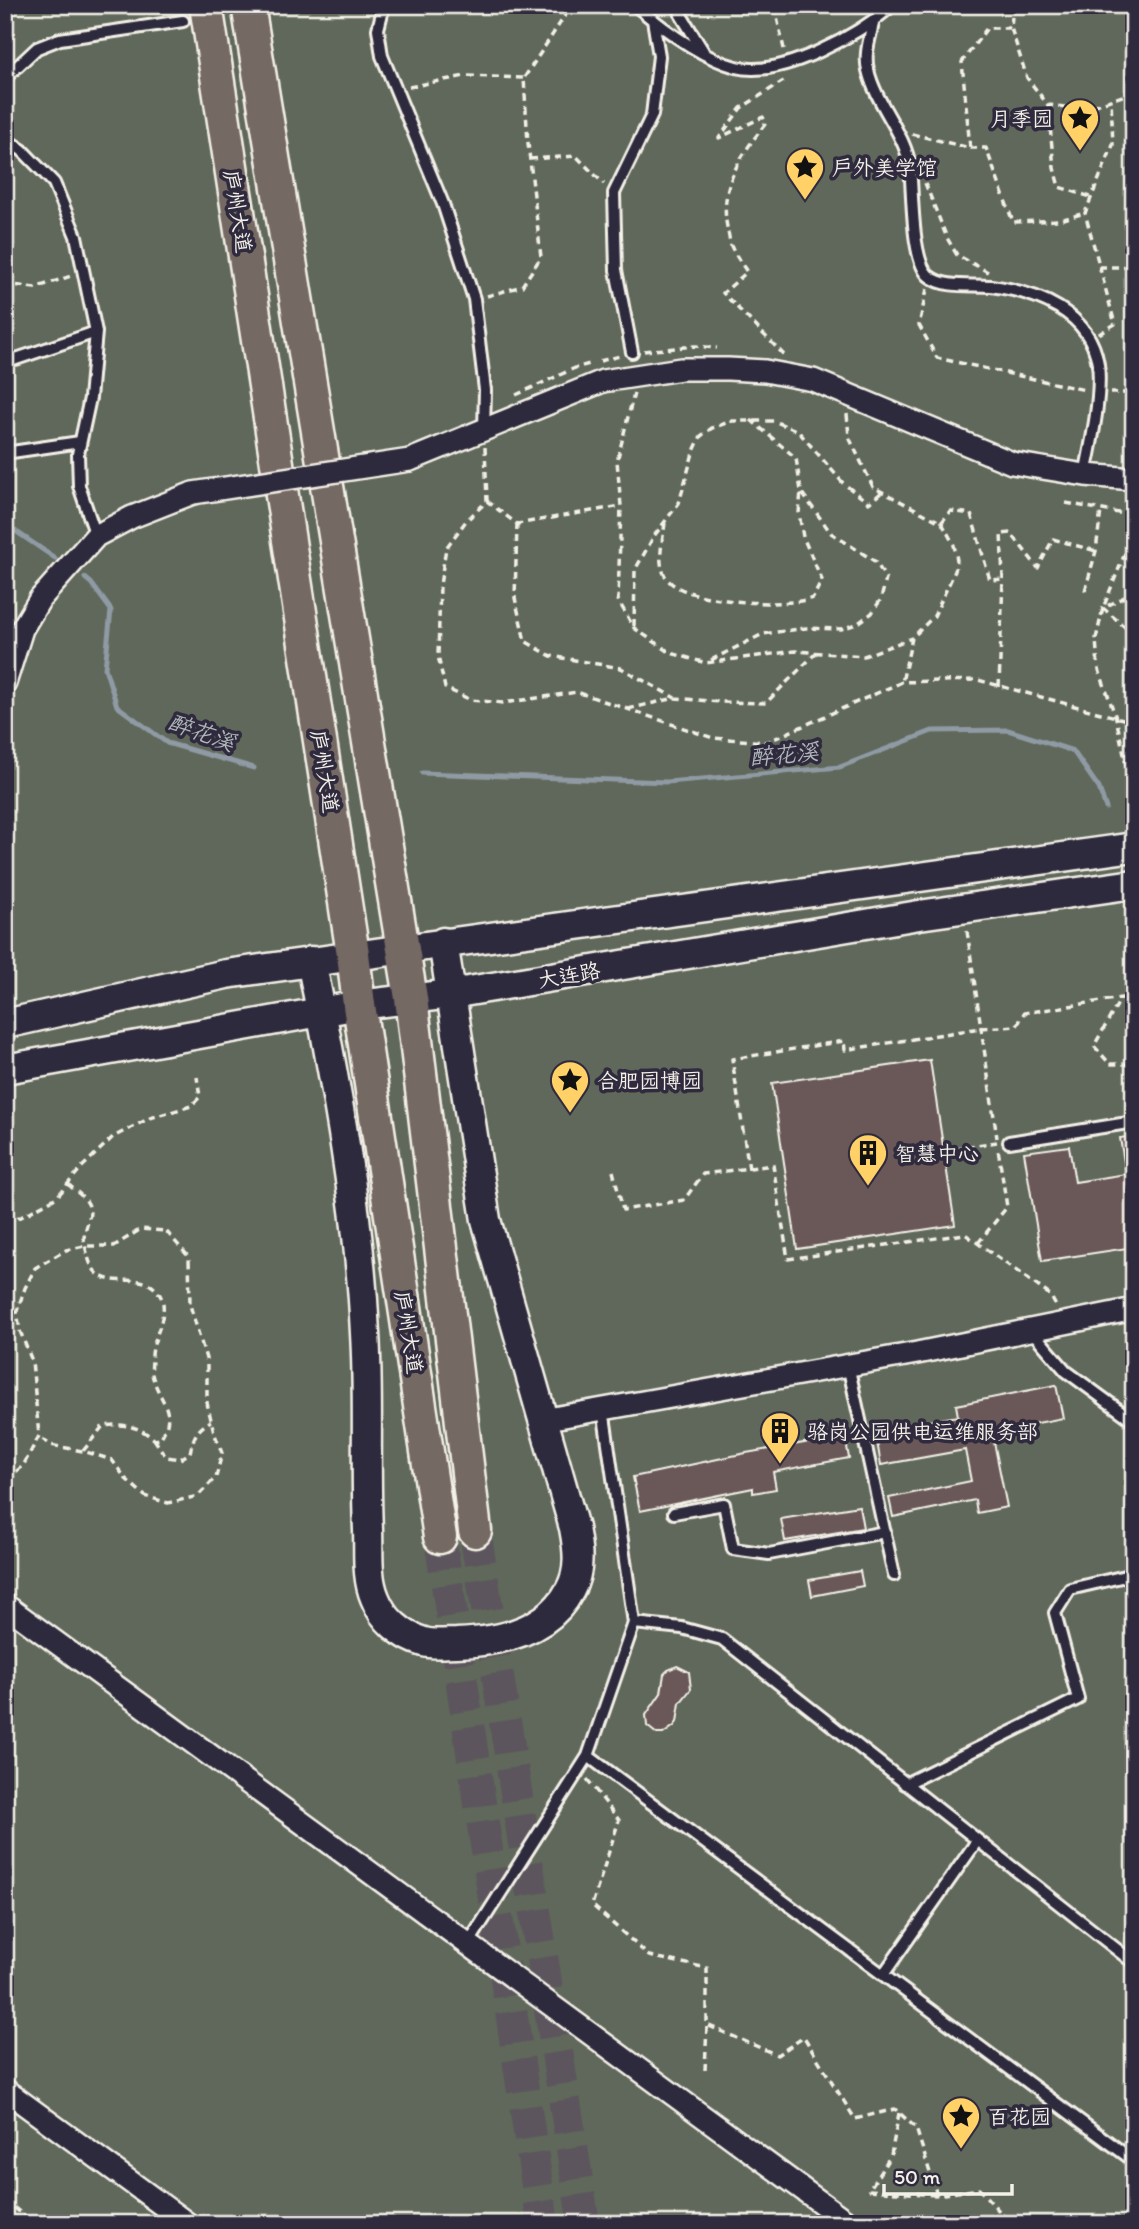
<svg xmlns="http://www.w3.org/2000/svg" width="1139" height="2229" viewBox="0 0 1139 2229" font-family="Itim,'LXGW WenKai TC',sans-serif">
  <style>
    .green { fill: #5e675a; stroke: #a9aca1; stroke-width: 2 }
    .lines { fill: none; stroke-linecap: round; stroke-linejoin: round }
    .stream { stroke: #8f9aa4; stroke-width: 5 }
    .building { fill: #6a5858; stroke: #f4f1e8; stroke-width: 2 }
    .primary-tunnel { stroke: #5c545d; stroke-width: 32; stroke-dasharray: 32 16; stroke-linecap: butt }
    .lane-casing { stroke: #f4f1e8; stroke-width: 16 }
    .street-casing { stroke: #f4f1e8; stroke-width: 26 }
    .secondary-casing { stroke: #f4f1e8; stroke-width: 33 }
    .primary-casing { stroke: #f4f1e8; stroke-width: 37 }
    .path { stroke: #f4f1e8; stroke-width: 3.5; stroke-dasharray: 7 5; stroke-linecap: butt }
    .lane { stroke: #2f2a3d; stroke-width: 10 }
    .street { stroke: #2f2a3d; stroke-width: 21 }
    .secondary { stroke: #2f2a3d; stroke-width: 28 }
    .primary { stroke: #756964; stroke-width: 32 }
    .street-bridge-casing { stroke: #f4f1e8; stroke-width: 26; stroke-linecap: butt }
    .street-bridge { stroke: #2f2a3d; stroke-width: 21 }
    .labels { text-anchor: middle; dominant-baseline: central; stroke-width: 7; stroke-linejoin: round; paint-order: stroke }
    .poi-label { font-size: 21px; fill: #f4f1e8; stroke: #2f2a3d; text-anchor: start }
    .street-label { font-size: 21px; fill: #f4f1e8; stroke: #2f2a3d }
    .water-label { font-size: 23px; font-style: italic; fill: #b0b7ba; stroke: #2f2a3d }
  </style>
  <rect width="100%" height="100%" fill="#413845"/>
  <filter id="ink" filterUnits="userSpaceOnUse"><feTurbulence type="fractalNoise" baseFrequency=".0143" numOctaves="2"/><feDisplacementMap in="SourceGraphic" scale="14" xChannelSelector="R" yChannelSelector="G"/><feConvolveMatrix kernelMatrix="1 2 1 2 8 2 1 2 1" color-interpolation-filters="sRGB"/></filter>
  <g filter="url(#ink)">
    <path class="green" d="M5,5H1134V2224H5Z"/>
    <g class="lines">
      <path class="stream" d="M5,524L55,558
        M85,578L91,583L111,610L105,668L117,706L167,743L254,768
        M422,773L667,782L840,767L932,731L1008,730L1073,751L1099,788L1106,808"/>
    </g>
    <path class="building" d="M930,1060L955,1225L797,1249L772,1083Z
      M1134,1136V1247L1042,1261L1024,1152L1069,1146L1075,1182L1126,1174L1120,1138Z
      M1056,1385L1063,1418L992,1432L1007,1507L977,1513L975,1500L893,1517L889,1498L971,1481L965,1450L881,1465L875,1430L958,1416L956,1405Z
      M845,1436L849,1458L773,1472L776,1489L753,1493V1488L640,1511L633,1477L746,1453Z
      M859,1506L863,1528L785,1541L781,1519Z
      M860,1571L863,1586L812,1596L809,1580Z
      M677,1666L689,1672L691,1689L680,1703L677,1722L674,1726L663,1734H657L647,1726L646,1715L661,1693L664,1674L668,1670Z"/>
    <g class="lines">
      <path class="primary-tunnel" d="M475,1531L584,2224
        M440,1537L543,2224"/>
      <g class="lane-casing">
        <path id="lane" d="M384,5L378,29L382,56L443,204L474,299L485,390L484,431
          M635,5C662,28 702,58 736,67C782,79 859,34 893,5
          M680,5L681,15L703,51
          M252,12L274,5
          M873,23C870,38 864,54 868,70C876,105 905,132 910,167C913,191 911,261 929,276C945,289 971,284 991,286C1037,292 1090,312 1098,364C1102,394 1091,445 1085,475
          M5,78L37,48L60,39L183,21
          M5,139L22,150L54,183L76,236L96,332L90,398L78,454L79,486L96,536
          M632,352L616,270L614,193L652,115L659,56L653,20
          M5,357L16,359L96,332
          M5,453L80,442
          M1009,1142L1134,1122
          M1031,1330L1066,1371L1134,1421
          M848,1365L894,1575
          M674,1513L724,1504L733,1549L769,1554L885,1532
          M634,1623L682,1628L722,1639L1134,1963
          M588,1756L1134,2161
          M905,1784L1078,1699L1055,1613L1070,1589L1134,1574
          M468,1944L588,1756L634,1623L603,1409
          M883,1975L977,1841"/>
      </g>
      <g class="street-casing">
        <path id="street" d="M410,460L603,381L681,369H728L765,371L813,380L1012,463L1085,475L1134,479
          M5,683L22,629L40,599L96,536L132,517L193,493
          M542,1420L917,1353L1134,1309
          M5,1605L850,2224
          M5,2090L188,2224"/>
      </g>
      <g class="secondary-casing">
        <path id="secondary" d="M311,961C336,1083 359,1209 365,1333C369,1399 365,1464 368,1530C369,1552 366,1577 375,1598C383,1619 402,1636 424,1642C434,1645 446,1643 456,1643C499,1642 548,1632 570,1590C581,1570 578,1549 574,1528L486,1220L443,942
          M5,1024L226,974L1134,847
          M5,1069L359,1005L451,994L919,915L1134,884"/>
      </g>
      <g class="primary-casing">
        <path id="primary" d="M206,5L353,954L359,1005L440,1537
          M248,5L411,998L475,1531"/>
      </g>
      <path class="path" d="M1013,5L1011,28L1027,78L1048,105L1084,109L1134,92
        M784,49L776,13L797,5
        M409,87L465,76L524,78
        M1048,105L1054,168L1059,187L1091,197
        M912,134L970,148L962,62L987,28H1011
        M970,148H986L1013,222L1060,220L1085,213
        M530,159L576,156L604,184
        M925,183L947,238L957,255L988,272
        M1099,267H1134
        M5,284L35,288L71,276
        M927,289L919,325L937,358L1085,390
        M487,296L522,286L541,257L528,143L524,78L572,5
        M1099,334L1115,324L1085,213L1113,145L1111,99
        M644,351L695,346L717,348
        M784,355L723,293L747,272C742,264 736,256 732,248C729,242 729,234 727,227C719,185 742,154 766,123L763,117L719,138L741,108L785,80V78
        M600,361L620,356
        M634,393L617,461L621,506L618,600L634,628L671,653L706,663L795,651L864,656L912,638
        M1110,393H1130L1134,389
        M516,395L575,368L593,363
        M847,414L849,437L873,487L942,523L954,545L957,560L955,571L934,616L912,638L902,682
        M485,447L487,501L466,521L446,548L440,585L438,656L445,688L471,700L503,703L577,692L713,738L767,742L902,682L978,680L1134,722
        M487,501L517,524L621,506
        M1066,503L1134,516
        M665,523C663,541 655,565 668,580C687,603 787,608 813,598L822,580L803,537L799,513L801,491L796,458L751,420
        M941,523L951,511L971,514L990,580L1003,579
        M517,524L515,598L525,641L551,656L621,668L675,698
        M1134,531L1103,608L1096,639L1098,667L1116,718L1134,800
        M1085,591L1096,551L1101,510
        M634,626L635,570L654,536L679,503L693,453L701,436L712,428L732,421H774L798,431L843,483L869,503L882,492
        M1126,628L1103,608L1134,592
        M711,660L763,634L806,628L841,629L857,624L872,613L881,599L886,579L876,562L831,533L802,493
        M999,687L1003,579L1001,534L1011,533L1038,568L1053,539L1096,551
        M628,709L675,698L720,702L766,703L816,653
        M967,931L997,1138
        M943,1150L997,1142
        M749,1169L732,1059L844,1041L845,1050L981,1028L1017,1026L1024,1013L1121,998L1094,1046L1110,1064H1134
        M613,1171L623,1210L684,1200L703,1174L773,1165L788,1259L965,1234L1050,1295L1057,1308
        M68,1184C74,1190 83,1196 87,1202C95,1214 84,1227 84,1239C85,1245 88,1259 91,1265C107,1296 142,1265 160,1295C171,1313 151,1339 152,1358C152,1363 151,1369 152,1374C158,1401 179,1410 160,1439L155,1440C139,1426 124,1423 103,1426L83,1451
        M5,1219L21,1217L57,1197L81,1168L113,1137L150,1118L191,1106L200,1097L197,1077
        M978,1243L1007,1207L998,1149
        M154,1439L166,1457L180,1459L190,1453C193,1437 197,1429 211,1421
        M5,1476L13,1474L23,1466L39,1436L32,1361L20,1331L17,1311L25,1288L35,1268L66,1250L84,1246H114L141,1229L166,1231L189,1257L190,1305L207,1362V1403L214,1432L222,1453L216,1477L198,1496L168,1503L145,1496L126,1479L112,1460L83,1451L50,1445L39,1436
        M587,1779L619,1820L592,1905L649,1956L707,1968V2025L777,2055L804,2037L855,2119L895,2109L916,2128L937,2195L979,2189L1011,2224
        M705,2070L707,2025
        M899,2113L891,2155L869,2190L937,2195
        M5,2200L34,2224"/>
      <use href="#lane" class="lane"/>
      <use href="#street" class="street"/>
      <use href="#secondary" class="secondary"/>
      <use href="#primary" class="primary"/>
      <g class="street-bridge-casing">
        <path id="street-bridge" d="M193,493L410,460"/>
      </g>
      <use href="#street-bridge" class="street-bridge"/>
    </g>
  </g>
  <defs>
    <g id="sight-pin" transform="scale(2.0125)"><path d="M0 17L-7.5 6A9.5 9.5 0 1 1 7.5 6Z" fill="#ffd166" stroke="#2f2a3d"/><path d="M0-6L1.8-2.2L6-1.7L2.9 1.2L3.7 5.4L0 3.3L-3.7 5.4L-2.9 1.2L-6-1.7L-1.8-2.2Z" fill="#111"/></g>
    <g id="building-pin" transform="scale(2.0125)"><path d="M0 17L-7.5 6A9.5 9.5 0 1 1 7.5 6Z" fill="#ffd166" stroke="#2f2a3d"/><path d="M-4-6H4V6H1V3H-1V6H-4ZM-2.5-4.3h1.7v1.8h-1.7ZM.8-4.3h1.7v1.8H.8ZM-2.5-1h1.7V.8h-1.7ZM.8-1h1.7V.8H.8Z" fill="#111"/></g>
  </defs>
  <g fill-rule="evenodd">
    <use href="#sight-pin" x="1080" y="118"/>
    <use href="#sight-pin" x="805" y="167"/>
    <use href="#sight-pin" x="570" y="1080"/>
    <use href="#building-pin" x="868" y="1153"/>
    <use href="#building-pin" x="780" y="1431"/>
    <use href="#sight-pin" x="961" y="2116"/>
  </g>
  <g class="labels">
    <g class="poi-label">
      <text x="1053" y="118" text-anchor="end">月季园</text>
      <text x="832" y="167">户外美学馆</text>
      <text x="597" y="1080">合肥园博园</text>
      <text x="895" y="1153">智慧中心</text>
      <text x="807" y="1431">骆岗公园供电运维服务部</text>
      <text x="988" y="2116">百花园</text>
    </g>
    <g class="street-label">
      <text transform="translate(238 211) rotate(81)">庐州大道</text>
      <text transform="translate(325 771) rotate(81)">庐州大道</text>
      <text transform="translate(569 975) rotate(-10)">大连路</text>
      <text transform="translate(409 1332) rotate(81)">庐州大道</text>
    </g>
    <g class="water-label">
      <text transform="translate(202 732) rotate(20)">醉花溪</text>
      <text transform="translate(784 754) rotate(-5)">醉花溪</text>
    </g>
  </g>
  <rect width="1139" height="2229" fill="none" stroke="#2f2a3d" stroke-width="28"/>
  <rect x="14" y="14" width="1111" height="2201" fill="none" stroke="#f4f1e8" stroke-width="2.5" filter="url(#ink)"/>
  <path d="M884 2184v10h128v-10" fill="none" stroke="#f4f1e8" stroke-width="3.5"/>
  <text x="894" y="2184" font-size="21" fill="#f4f1e8" stroke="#2f2a3d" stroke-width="5" paint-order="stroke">50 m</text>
</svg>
